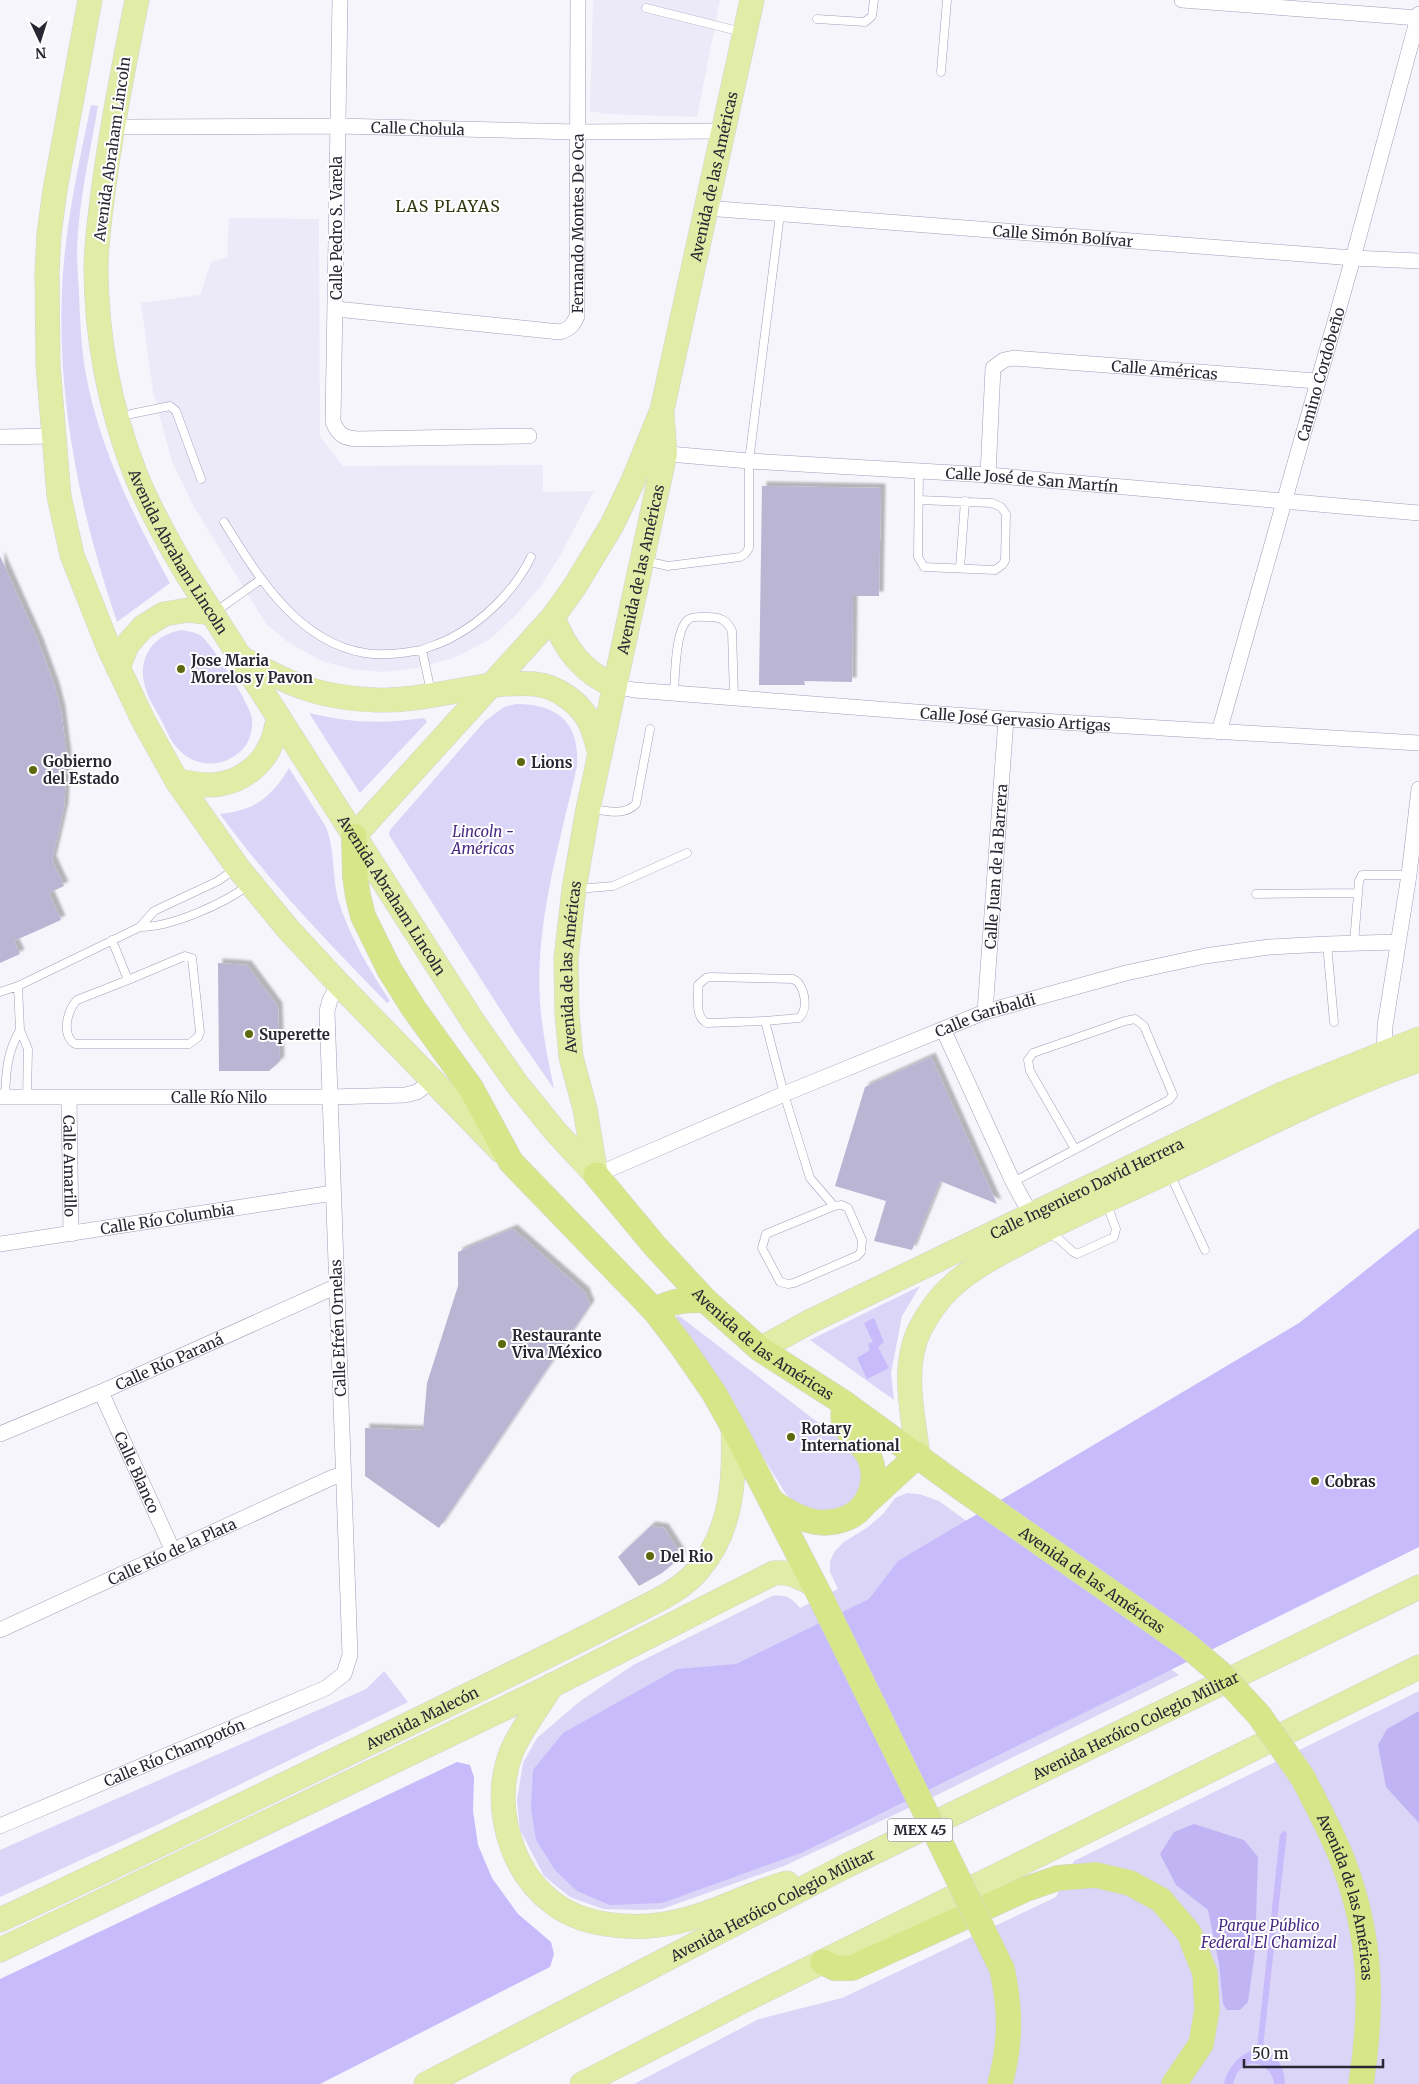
<svg xmlns="http://www.w3.org/2000/svg" width="1419" height="2084" viewBox="0 0 1419 2084" font-family="Merriweather,serif">
  <style>
    .built { fill: #eceaf9 }
    .green { fill: #dbd5f7 }
    .forest { fill: #c0b4f4 }
    .water { fill: #c8bbfb }
    .lines { fill: none; stroke-linecap: round; stroke-linejoin: round }
    .stream { stroke: #c8bbfb; stroke-width: 5.5 }
    .building { fill: #bab5d3; filter: url(#shadow) }
    .service-casing { stroke: #a29dba; stroke-width: 9 }
    .minor-casing { stroke: #a29dba; stroke-width: 16 }
    .primary-casing { stroke: #d4d4d6; stroke-width: 25 }
    .trunk-casing { stroke: #d4d4d6; stroke-width: 26 }
    .service { stroke: #fff; stroke-width: 8 }
    .minor { stroke: #fff; stroke-width: 15 }
    .primary { stroke: #e1eca6; stroke-width: 24 }
    .trunk { stroke: #d7e688; stroke-width: 25 }
    .trunk-bridge-casing { stroke: #d4d4d6; stroke-width: 26; stroke-linecap: butt }
    .trunk-bridge { stroke: #d7e688; stroke-width: 25 }
    .poi-dot { fill: #5e690f; stroke: #fff; stroke-width: 2 }
    .labels { text-anchor: middle; dominant-baseline: central; stroke-width: 4; stroke-linejoin: round; paint-order: stroke }
    .shield { fill: #fff; stroke: #696870; stroke-width: 1 }
    .shield-label { font-size: 14px; font-weight: bold; fill: #292733 }
    .street-label { font-size: 15px; fill: #292733; stroke: #fff }
    .poi-label { font-size: 15px; font-weight: bold; fill: #292733; stroke: #fff; text-anchor: start }
    .park-label { font-size: 15px; font-style: italic; fill: #482a84; stroke: #fff }
    .neighbourhood-label { font-size: 16px; letter-spacing: 1px; fill: #30360e; stroke: #fff }
  </style>
  <defs>
    <filter id="shadow"><feDropShadow dx="4.5" dy="-4.5" stdDeviation="1" flood-color="#0004"/></filter>
  </defs>
  <rect width="100%" height="100%" fill="#f6f5fc"/>
  <path class="built" d="M593,0H720L697,117L605,114L590,111Z
    M229,218L319,219L320,436L343,466L543,465V492L594,491L562,552L541,586L517,614L490,639L454,658L416,668L384,672L350,669L322,661L289,643L266,624L194,507L172,462L153,391L141,303L200,295L211,262L227,257Z"/>
  <path class="green" d="M91,105L98,106C90,153 79,200 77,248C77,263 78,278 79,293C80,318 81,344 85,369C98,446 133,515 170,583L117,622C78,507 53,384 64,261C69,208 80,157 91,105Z
    M181,630C187,631 194,632 200,635C211,642 250,704 252,718C253,729 250,742 242,750C221,770 191,768 173,743C168,735 164,725 159,716C155,709 150,701 147,693C135,662 150,636 181,630Z
    M516,704C558,704 580,723 577,766C560,843 535,922 540,1002C542,1031 548,1060 554,1089L516,1034L389,835L390,830L485,721L504,707Z
    M309,713C350,723 382,724 424,718L427,722L360,793Z
    M289,768L326,827C335,849 332,876 338,899C349,936 369,969 390,1001L387,1003C328,942 269,882 220,814C255,810 271,798 289,768Z
    M920,1286L902,1316L891,1373L894,1400L810,1340Z
    M678,1315L855,1451L863,1466L858,1498L830,1513L800,1507L786,1494L676,1318Z
    M907,1493L919,1494L939,1501L1179,1675L939,1794L784,1866L662,1909L640,1910L603,1909L570,1897L544,1876L520,1830L517,1800L523,1763L537,1738L579,1702L633,1665L772,1596C786,1594 792,1598 800,1608L838,1589L830,1572V1562L834,1552L844,1542L868,1527L884,1513L895,1498Z
    M384,1671L408,1702L155,1826L0,1897V1850L366,1689Z
    M1419,1691V2084H634L759,2019L842,1998L1056,1897L1074,1861Z"/>
  <path class="forest" d="M1419,1711V1823L1386,1787L1378,1745L1387,1729Z
    M1194,1824L1244,1840L1258,1857L1255,1951L1248,2002L1240,2010H1227L1223,2004L1219,1964L1208,1910L1176,1885L1160,1854L1174,1832Z"/>
  <path class="water" d="M1419,1228V1547L801,1853L662,1903L610,1905L577,1891L555,1870L536,1840L531,1808L533,1770L563,1733L677,1669L736,1664L869,1599L898,1561L1299,1323Z
    M874,1318L884,1342L878,1347L889,1368L867,1379L857,1358L870,1350L868,1344L873,1342L864,1323Z
    M457,1762L470,1765L474,1777L473,1811L478,1845L492,1878L518,1914L551,1942L554,1954L550,1967L320,2084H0V1979Z
    M1280,1834H1283L1260,2049C1278,2056 1284,2065 1285,2084H1274C1274,2071 1258,2059 1246,2065C1238,2069 1235,2076 1233,2084H1224C1228,2067 1240,2053 1257,2049Z"/>
  <g class="lines">
    <path class="stream" d="M1260,2049L1284,1834"/>
  </g>
  <path class="building" d="M762,486L881,488L879,596H853L852,682L804,681L805,685H759Z
    M0,556L39,643L55,687L61,710L67,757L64,808L52,860L64,886L49,893L61,920L14,941L20,954L0,963Z
    M218,963L247,965L278,1007L280,1061L269,1071H219Z
    M931,1057L997,1204L940,1181L912,1250L874,1241L886,1201L835,1186L865,1087Z
    M513,1229L585,1292L590,1305L439,1528L365,1476V1428L423,1430L427,1383L458,1286V1252Z
    M651,1526L664,1528L682,1556L662,1573L639,1586L618,1557Z"/>
  <g class="lines">
    <g class="service-casing">
      <path id="service" d="M646,8L742,32
        M817,19L865,22L872,16L874,0
        M941,72L947,0
        M119,418L131,414L170,406L176,411L201,479
        M919,469L918,557L924,567L995,570L1002,565L1005,561L1006,514L1001,507L992,503L919,500
        M224,522C257,575 297,642 365,653C384,656 403,653 422,650
        M645,561L668,566L740,557L745,554L749,548V461L780,214
        M960,568L965,501
        M215,612L260,580
        M431,692L422,650C431,646 442,643 451,638C484,621 515,590 531,557
        M674,693C675,677 675,627 689,619C693,616 702,617 708,617C720,617 727,620 732,631L734,697
        M592,809C607,811 624,816 636,804L650,729
        M578,889L613,886L687,853
        M1256,894L1358,893
        M140,927L154,911L218,881L235,869
        M112,940L128,980L185,956L192,958L200,1032L198,1037L189,1044H75C61,1035 67,1011 77,1000L128,980
        M1354,943L1359,881L1362,875H1409
        M1327,944L1334,1022
        M18,986L20,1030L28,1049L27,1097
        M0,992L18,986L140,927C172,927 223,904 249,885
        M765,1021L799,1018C809,1009 805,984 793,979L711,977L706,978L698,985C699,996 694,1017 707,1023L765,1021L784,1094L810,1178L834,1206L842,1205L848,1208L862,1240L861,1252L857,1256L794,1283L788,1284L780,1282L762,1248L766,1234L834,1206
        M5,1097C6,1072 7,1052 20,1030
        M1170,1174L1205,1250
        M1013,1182L1169,1100L1173,1095L1144,1026L1135,1019L1125,1021L1033,1053L1028,1060L1030,1071L1075,1149
        M1048,1234L1059,1239L1073,1252L1077,1254L1114,1237L1116,1229L1106,1202"/>
    </g>
    <g class="minor-casing">
      <g id="minor">
        <path d="M340,0L333,422C339,436 344,438 358,439L529,436"/>
        <path d="M1182,0L1419,18"/>
        <path id="s1" d="M113,125L127,127L337,126L576,132L723,131"/>
        <path id="s2" d="M706,208L1353,258L1419,261"/>
        <path id="s3" d="M336,309L560,332C569,329 573,326 577,316L578,0"/>
        <path d="M0,437L54,436"/>
        <path id="s4" d="M658,453L749,461L988,475L1419,513"/>
        <path id="s5" d="M988,475L993,368L1004,360L1014,358L1317,381"/>
        <path id="s6" d="M615,686L634,690L1006,719L1419,743"/>
        <path id="s7" d="M1219,732L1353,258L1419,14"/>
        <path id="s8" d="M985,1012L1006,719"/>
        <path d="M943,1029L1013,1182L1035,1222"/>
        <path d="M1384,1060L1385,1026L1409,875L1419,789"/>
        <path id="s9" d="M0,1097H330L405,1095L417,1092L433,1080"/>
        <path id="s10" d="M69,1098L71,1234"/>
        <path id="s11" d="M596,1175L784,1094L985,1012L1126,973L1205,956L1269,947L1327,944L1398,942"/>
        <path id="s12" d="M0,1244L333,1193"/>
        <path id="s13" d="M101,1392L173,1551"/>
        <path id="s14" d="M0,1434L101,1392L337,1286"/>
        <path id="s15" d="M0,1630L331,1478L343,1474"/>
        <path id="s16" d="M0,1826L326,1688L344,1674L350,1655L327,1011L330,1000L339,984"/>
      </g>
    </g>
    <g class="primary-casing">
      <g id="primary">
        <path d="M90,0L55,190L49,234L47,272L48,365L59,496L72,555L108,646L144,722L177,781L238,868L288,929L339,984L501,1151"/>
        <path id="s17" d="M137,0C126,54 115,109 107,164C102,198 97,232 96,266C96,336 110,408 135,473C149,508 168,542 187,574L474,1023L517,1084L555,1131L596,1175"/>
        <path d="M553,617C565,649 583,673 615,686"/>
        <path d="M243,659C263,669 284,681 305,688C328,696 352,699 376,700C429,702 481,680 535,684C557,686 582,704 591,725C595,734 597,744 600,754"/>
        <path d="M118,668L127,645L143,627L164,614L189,610L213,613"/>
        <path d="M177,781C191,783 206,787 220,784C242,781 263,764 271,744C275,736 276,726 279,718"/>
        <path id="s18" d="M354,836L553,617L575,586L612,525L633,481L662,410L752,0"/>
        <path id="s19" d="M596,1175L585,1109L571,1057L567,1014L566,959L574,889L588,809L665,454L662,415"/>
        <path id="s20" d="M760,1349L811,1321L1282,1094L1419,1039"/>
        <path d="M918,1455C913,1415 901,1367 920,1329C927,1316 938,1299 949,1289C968,1270 994,1256 1018,1244C1067,1217 1118,1195 1168,1172C1251,1133 1332,1090 1419,1060"/>
        <path d="M552,1685C540,1705 519,1732 511,1753C492,1804 509,1870 553,1903C581,1925 625,1929 658,1925C704,1920 744,1895 787,1883"/>
        <path id="s21" d="M0,1920C170,1841 339,1758 507,1676C548,1656 589,1636 629,1615C654,1602 681,1591 699,1569C733,1530 735,1476 733,1427"/>
        <path d="M0,1950L553,1685L774,1573C790,1571 799,1577 813,1584"/>
        <path id="s22" d="M426,2084L844,1867L1419,1587"/>
        <path d="M582,2084L743,2001L1419,1667"/>
      </g>
    </g>
    <g class="trunk-casing">
      <g id="trunk">
        <path d="M354,836L355,876L358,896L363,916L389,969L414,1009L471,1088L511,1162L655,1311L681,1345L714,1393L733,1427L819,1594"/>
        <path id="s23" d="M596,1175L655,1246L705,1300L760,1349L844,1403L957,1485"/>
        <path d="M655,1311C671,1300 686,1300 705,1300"/>
        <path d="M868,1501L918,1455"/>
        <path d="M772,1502C796,1517 818,1530 847,1518C872,1508 880,1475 867,1453C861,1443 850,1436 845,1425C842,1420 844,1409 844,1403"/>
        <path id="s24" d="M1303,1778C1317,1806 1333,1834 1344,1864C1372,1939 1373,2006 1361,2084"/>
        <path d="M823,1962L835,1968H852L1026,1889L1058,1878L1096,1875L1130,1883L1161,1900L1189,1933L1205,1973L1207,2010L1201,2044L1174,2084"/>
        <path d="M1000,2084C1011,2042 1011,2011 1002,1969"/>
      </g>
    </g>
    <use href="#service" class="service"/>
    <use href="#minor" class="minor"/>
    <use href="#primary" class="primary"/>
    <use href="#trunk" class="trunk"/>
    <g class="trunk-bridge-casing">
      <g id="trunk-bridge">
        <path id="s25" d="M957,1485L1188,1646L1220,1673L1259,1715L1303,1778"/>
        <path d="M819,1594L1002,1969"/>
      </g>
    </g>
    <use href="#trunk-bridge" class="trunk-bridge"/>
  </g>
  <g class="poi-dot">
    <circle cx="181" cy="669" r="5"/>
    <circle cx="521" cy="762" r="5"/>
    <circle cx="33" cy="770" r="5"/>
    <circle cx="249" cy="1034" r="5"/>
    <circle cx="502" cy="1344" r="5"/>
    <circle cx="791" cy="1437" r="5"/>
    <circle cx="1315" cy="1481" r="5"/>
    <circle cx="650" cy="1556" r="5"/>
  </g>
  <g class="labels">
    <rect class="shield" x="887.5" y="1818.5" width="65" height="23" rx="4"/>
    <g class="shield-label">
      <text x="920" y="1830">MEX 45</text>
    </g>
    <g class="street-label">
      <text stroke="none"><textPath href="#s1" startOffset="305">Calle Cholula</textPath></text>
      <text transform="translate(112 149) rotate(-82)">Avenida Abraham Lincoln</text>
      <text stroke="none"><textPath href="#s18" startOffset="770">Avenida de las Américas</textPath></text>
      <text stroke="none"><textPath href="#s3" startOffset="342">Fernando Montes De Oca</textPath></text>
      <text transform="translate(336 228) rotate(-90)">Calle Pedro S. Varela</text>
      <text stroke="none"><textPath href="#s2" startOffset="358">Calle Simón Bolívar</textPath></text>
      <text stroke="none"><textPath href="#s5" startOffset="282">Calle Américas</textPath></text>
      <text stroke="none"><textPath href="#s7" startOffset="372">Camino Cordobeño</textPath></text>
      <text stroke="none"><textPath href="#s4" startOffset="375">Calle José de San Martín</textPath></text>
      <text stroke="none"><textPath href="#s17" startOffset="571">Avenida Abraham Lincoln</textPath></text>
      <text stroke="none"><textPath href="#s19" startOffset="616">Avenida de las Américas</textPath></text>
      <text stroke="none"><textPath href="#s6" startOffset="402">Calle José Gervasio Artigas</textPath></text>
      <text stroke="none"><textPath href="#s8" startOffset="146">Calle Juan de la Barrera</textPath></text>
      <text stroke="none"><textPath href="#s17" startOffset="976">Avenida Abraham Lincoln</textPath></text>
      <text stroke="none"><textPath href="#s19" startOffset="211">Avenida de las Américas</textPath></text>
      <text stroke="none"><textPath href="#s11" startOffset="421">Calle Garibaldi</textPath></text>
      <text stroke="none"><textPath href="#s9" startOffset="219">Calle Río Nilo</textPath></text>
      <text stroke="none"><textPath href="#s10" startOffset="68">Calle Amarillo</textPath></text>
      <text stroke="none"><textPath href="#s20" startOffset="364">Calle Ingeniero David Herrera</textPath></text>
      <text stroke="none"><textPath href="#s12" startOffset="169">Calle Río Columbia</textPath></text>
      <text transform="translate(338 1328) rotate(-92)">Calle Efrén Ornelas</text>
      <text stroke="none"><textPath href="#s23" startOffset="239">Avenida de las Américas</textPath></text>
      <text stroke="none"><textPath href="#s14" startOffset="184">Calle Río Paraná</textPath></text>
      <text stroke="none"><textPath href="#s13" startOffset="88">Calle Blanco</textPath></text>
      <text stroke="none"><textPath href="#s15" startOffset="189">Calle Río de la Plata</textPath></text>
      <text stroke="none"><textPath href="#s25" startOffset="165">Avenida de las Américas</textPath></text>
      <text stroke="none"><textPath href="#s21" startOffset="468">Avenida Malecón</textPath></text>
      <text stroke="none"><textPath href="#s22" startOffset="795">Avenida Heróico Colegio Militar</textPath></text>
      <text stroke="none"><textPath href="#s16" startOffset="189">Calle Río Champotón</textPath></text>
      <text stroke="none"><textPath href="#s24" startOffset="128">Avenida de las Américas</textPath></text>
      <text stroke="none"><textPath href="#s22" startOffset="390">Avenida Heróico Colegio Militar</textPath></text>
    </g>
    <g class="poi-label">
      <text x="191" y="660">Jose Maria<tspan x="191" dy="17">Morelos y Pavon</tspan></text>
      <text x="43" y="761">Gobierno<tspan x="43" dy="17">del Estado</tspan></text>
      <text x="531" y="762">Lions</text>
      <text x="259" y="1034">Superette</text>
      <text x="512" y="1335">Restaurante<tspan x="512" dy="17">Viva México</tspan></text>
      <text x="801" y="1428">Rotary<tspan x="801" dy="17">International</tspan></text>
      <text x="1325" y="1481">Cobras</text>
      <text x="660" y="1556">Del Rio</text>
    </g>
    <g class="park-label">
      <text x="483" y="831">Lincoln -<tspan x="483" dy="17">Américas</tspan></text>
      <text x="1269" y="1925">Parque Público<tspan x="1269" dy="17">Federal El Chamizal</tspan></text>
    </g>
    <g class="neighbourhood-label">
      <text x="448" y="206">LAS PLAYAS</text>
    </g>
  </g>
  <g transform="translate(40 40) rotate(176)" stroke="#ffffff" stroke-width="4" paint-order="stroke">
  <path d="M0-4L9 19L0 12L-9 19Z" fill="#292733"/>
  <text y="-8" font-size="14" font-weight="bold" text-anchor="middle" fill="#292733">N</text>
  </g>
  <path d="M1244 2059v8h139v-8" fill="none" stroke="#292733" stroke-width="2.5"/>
  <text x="1252" y="2059" font-size="15" fill="#292733" stroke="#ffffff" stroke-width="4" paint-order="stroke">50 m</text>
</svg>
